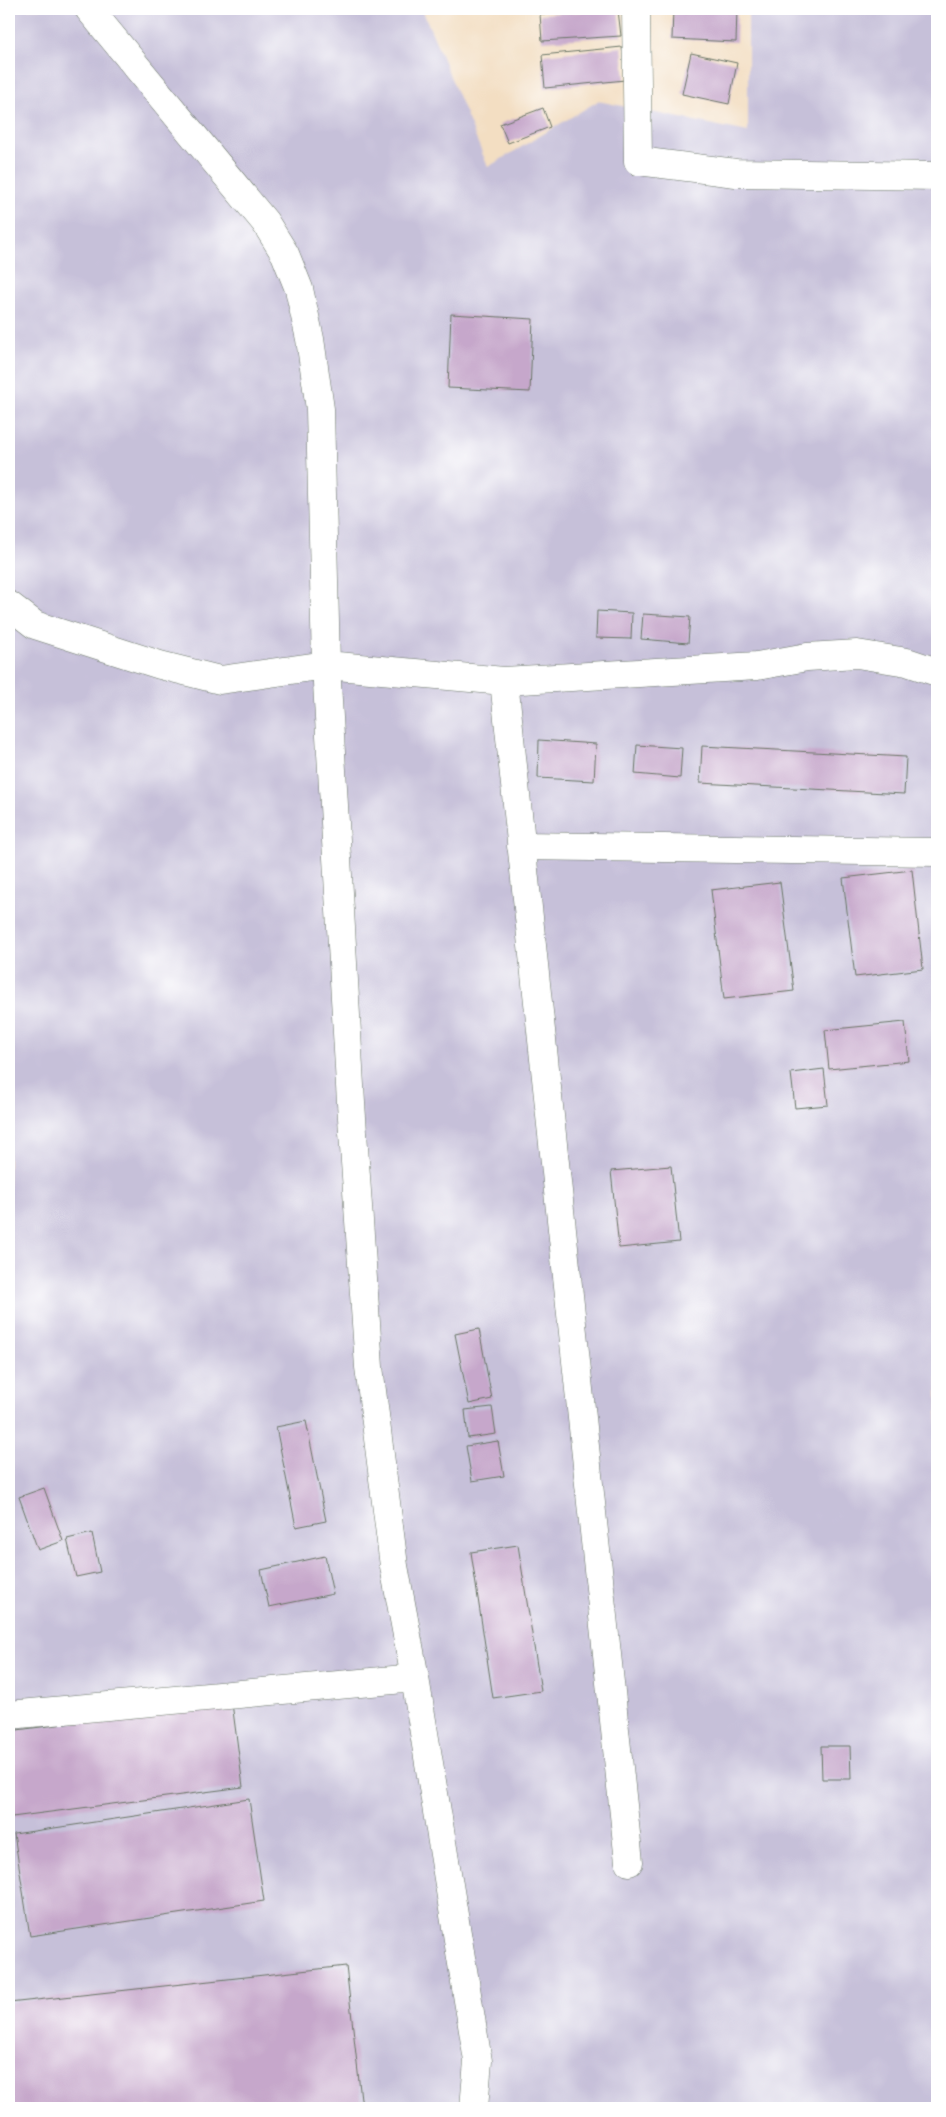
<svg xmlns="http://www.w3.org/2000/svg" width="946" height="2117" viewBox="0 0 946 2117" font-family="Sriracha,sans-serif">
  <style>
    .industrial { fill: #c6c0d9 }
    .building { fill: #c6a7cb }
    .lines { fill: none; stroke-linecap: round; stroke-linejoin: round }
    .minor-casing { stroke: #697566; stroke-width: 29 }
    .minor { stroke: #fff; stroke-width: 28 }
  </style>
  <rect width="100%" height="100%" fill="#fff"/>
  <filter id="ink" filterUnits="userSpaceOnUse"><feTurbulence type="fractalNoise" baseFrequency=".02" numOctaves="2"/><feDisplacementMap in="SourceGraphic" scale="10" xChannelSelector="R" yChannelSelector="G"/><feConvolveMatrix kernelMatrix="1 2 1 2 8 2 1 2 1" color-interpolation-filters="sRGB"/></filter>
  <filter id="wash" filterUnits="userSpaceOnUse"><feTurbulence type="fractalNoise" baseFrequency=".0096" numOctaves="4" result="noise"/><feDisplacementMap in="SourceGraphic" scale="20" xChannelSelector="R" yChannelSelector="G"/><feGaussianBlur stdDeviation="1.12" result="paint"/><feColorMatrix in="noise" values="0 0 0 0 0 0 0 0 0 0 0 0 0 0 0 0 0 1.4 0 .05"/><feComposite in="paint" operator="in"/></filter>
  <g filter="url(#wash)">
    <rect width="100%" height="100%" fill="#f3dec2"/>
    <path class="industrial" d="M9,9H422L488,167L598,101L748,132V9H937V2108H9Z"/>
    <g id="blocks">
      <path class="building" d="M673,9H737L736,42L672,39Z
        M618,10L621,36L542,41L540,14Z
        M622,47L625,80L545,88L542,55Z
        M691,53L737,63L729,104L682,94Z
        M543,108L550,127L508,143L500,124Z
        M451,314L533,319L530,392L448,388Z
        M597,611L632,613L631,639L596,638Z
        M643,614L690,617L688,643L641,639Z
        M539,740L596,744L594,781L538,778Z
        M637,745L682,748L680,778L635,774Z
        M702,746L906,757L904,794L700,783Z
        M912,870L923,969L855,977L843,878Z
        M780,882L794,991L724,999L711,890Z
        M905,1022L909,1061L829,1069L825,1030Z
        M824,1069L828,1105L795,1108L791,1073Z
        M671,1166L679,1242L619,1248L611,1171Z
        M479,1329L492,1399L469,1404L455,1334Z
        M492,1407L496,1434L468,1438L465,1410Z
        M306,1421L326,1521L296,1527L276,1427Z
        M498,1441L504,1476L472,1481L466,1446Z
        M44,1488L63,1541L38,1550L19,1497Z
        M92,1533L100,1572L76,1577L67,1539Z
        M518,1545L541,1691L493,1698L471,1552Z
        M325,1556L333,1594L269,1607L261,1570Z
        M232,1703L243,1787L12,1817L9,1793V1731Z
        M821,1746H850L851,1779H822Z
        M249,1799L264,1901L30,1936L14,1834Z
        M346,1966L362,2108H9V2003Z"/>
    </g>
  </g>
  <g filter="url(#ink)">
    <use href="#blocks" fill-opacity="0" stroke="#697566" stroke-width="1"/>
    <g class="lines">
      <g class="minor-casing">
        <path id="minor" d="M89,9L265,222L285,254L299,289L310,339L320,409L326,665L351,1103L369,1367L394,1566L415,1678L478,2061L474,2108
          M636,9L638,161L736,173L937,176
          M9,605L35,625L160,665L220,680L326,665L504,681L757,666L807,657L857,654L907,662L937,672
          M504,681L629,1862
          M521,846L937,852
          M9,1715L415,1678"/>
      </g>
      <use href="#minor" class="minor"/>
    </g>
  </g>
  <rect width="946" height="2117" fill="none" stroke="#fff" stroke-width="30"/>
</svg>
